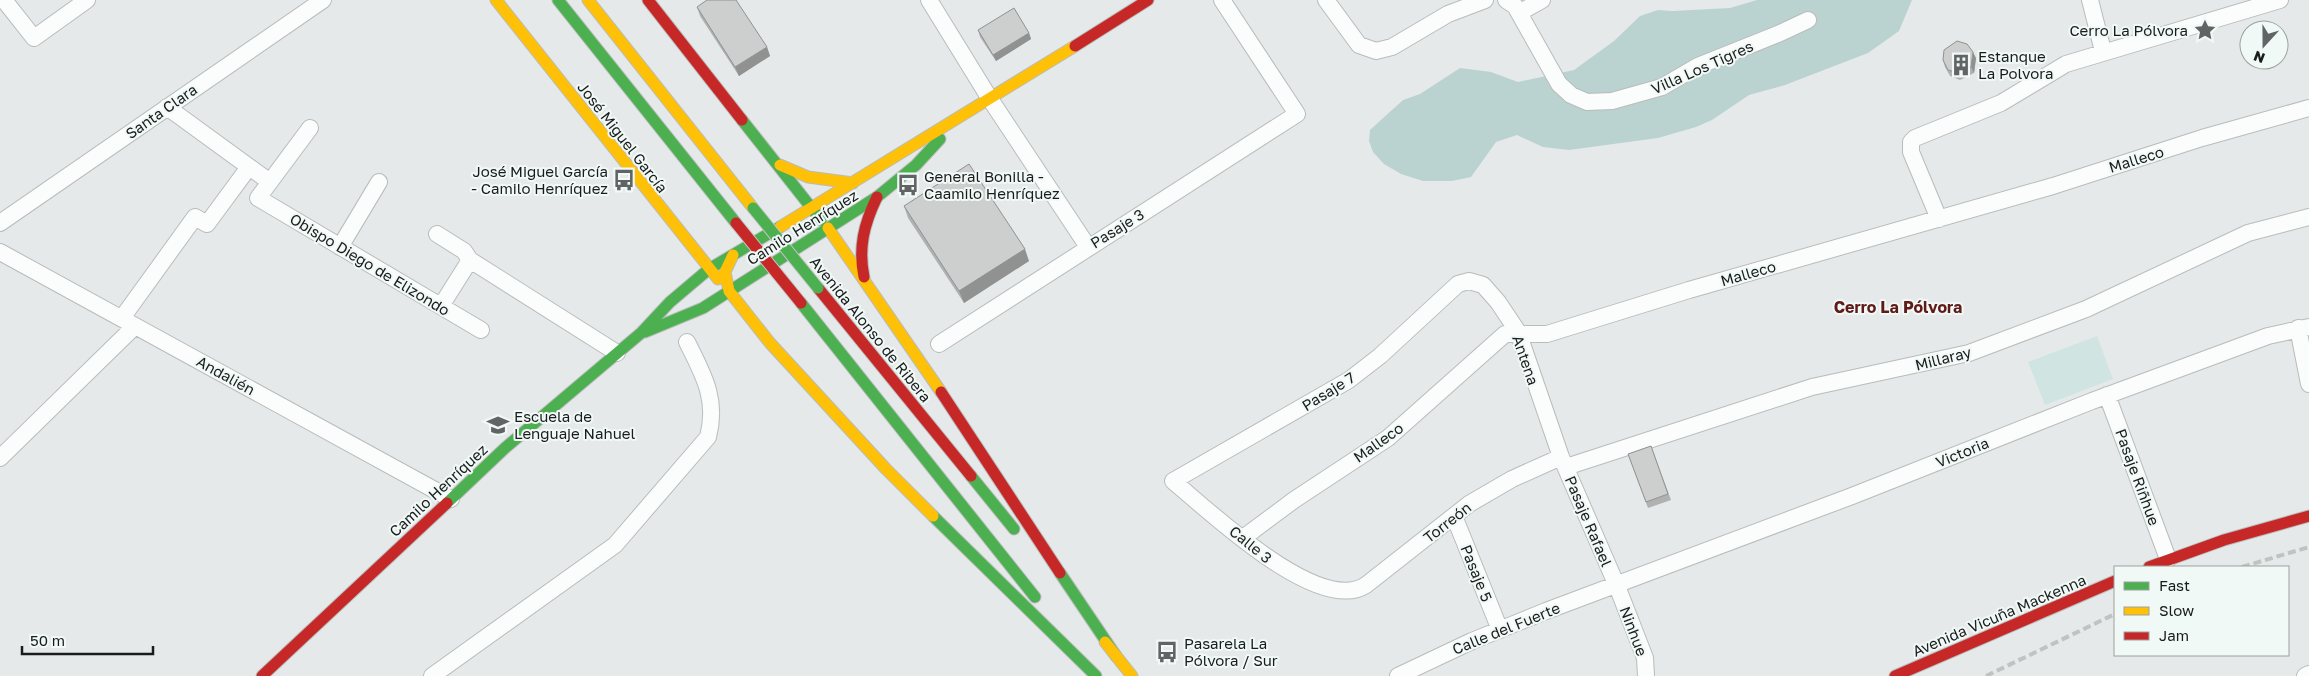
<svg xmlns="http://www.w3.org/2000/svg" width="2309" height="676" viewBox="0 0 2309 676" font-family="'Golos Text',sans-serif">
  <style>
    .green { fill: #d0e5e2 }
    .forest { fill: #bbd3d0 }
    .lines { fill: none; stroke-linecap: round; stroke-linejoin: round }
    .street-casing { stroke: #b8bcbb; stroke-width: 18 }
    .fast-casing { stroke: #b8bcbb; stroke-width: 13 }
    .slow-casing { stroke: #b8bcbb; stroke-width: 13 }
    .jam-casing { stroke: #b8bcbb; stroke-width: 13 }
    .street { stroke: #fbfcfc; stroke-width: 16 }
    .fast { stroke: #4caf50; stroke-width: 11 }
    .slow { stroke: #ffc107; stroke-width: 11 }
    .jam { stroke: #c62828; stroke-width: 11 }
    .rail { stroke: #c1c2c2; stroke-width: 4; stroke-dasharray: 8 4; stroke-linecap: butt }
    .fast-bridge-casing { stroke: #c3c5c5; stroke-width: 13; stroke-linecap: butt }
    .jam-bridge-casing { stroke: #c3c5c5; stroke-width: 13; stroke-linecap: butt }
    .fast-bridge { stroke: #4caf50; stroke-width: 11 }
    .jam-bridge { stroke: #c62828; stroke-width: 11 }
    .wall { fill: #b0b2b2 }
    .shaded-wall { fill: #909191 }
    .building { fill: #cdcfcf; stroke: #909191 }
    .labels { text-anchor: middle; dominant-baseline: central; stroke-width: 4; stroke-linejoin: round; paint-order: stroke }
    .poi-label { font-size: 15px; fill: #191c1c; stroke: #f1f9f7; text-anchor: start }
    .street-label { font-size: 15px; fill: #191c1c; stroke: #f1f9f7 }
    .neighbourhood-label { font-size: 16px; font-weight: bold; fill: #601b18; stroke: #f1f9f7 }
  </style>
  <rect width="100%" height="100%" fill="#e5e9e9"/>
  <path class="green" d="M2097,336L2113,379L2045,405L2028,362Z"/>
  <path class="forest" d="M1757,0H1912L1899,31L1868,53L1785,85L1749,95L1712,120L1696,127L1658,138L1569,150L1543,147L1517,135L1496,142L1471,177L1452,181H1423L1401,174L1384,164L1373,152L1369,141L1370,130L1403,100L1420,94L1460,68L1491,72L1518,82L1574,70L1614,41L1640,16L1658,10L1672,11L1730,8Z"/>
  <g class="lines">
    <g class="street-casing">
      <path id="street" d="M4,0L34,38L87,0
        M929,0L990,99L1088,247
        M1326,0L1359,45L1376,51L1392,47L1448,14L1485,0
        M1506,0L1515,6L1519,13L1542,0
        M2090,0L2103,51
        M1519,13L1559,84L1571,95L1587,102L1612,101L1662,87L1698,66L1778,34L1808,20
        M167,107L270,182
        M310,128L258,198L481,330
        M1939,219L1911,152V142L1915,138L2001,103L2066,64L2280,0
        M0,223L323,0
        M437,234L464,251L470,260
        M340,247L379,182
        M0,252L451,499
        M441,306L470,260L617,353
        M122,318L195,217L207,224L249,167
        M2298,328L2309,384
        M939,344L1297,114L1222,0
        M2107,395L2168,559
        M1561,457L1512,479L1469,504L1366,585C1319,616 1209,511 1173,481L1349,380L1380,356L1458,284L1469,281L1483,285L1498,302L1518,332L1561,457L1617,586L1645,658L1646,676
        M0,458L135,326
        M1566,467L1812,387L1969,353L2086,309L2248,233L2309,217
        M1454,516L1500,630
        M1243,538L1294,500L1388,438L1505,334H1547L1689,290L2053,186L2202,138L2309,108
        M432,676L615,545L708,437C718,399 703,374 687,342
        M1398,676L1472,641L1546,611L1852,496L2092,401L2268,336L2309,327
        M2305,676L2309,674"/>
    </g>
    <g class="fast-casing">
      <path id="fast" d="M558,0L736,223
        M742,120L821,220
        M801,303L1035,597
        M645,332L703,308L877,197L916,165L940,139
        M971,476L1014,529
        M447,503L505,448L641,333L670,302L709,269L780,227
        M933,516L1096,676
        M1060,573L1116,656"/>
    </g>
    <g class="slow-casing">
      <path id="slow" d="M496,0L718,279
        M588,0L753,208
        M780,165L808,177L853,183
        M780,227L1075,46
        M828,228L941,392
        M733,255L725,272L729,291L770,343L886,469L933,516
        M1105,642L1132,676"/>
    </g>
    <g class="jam-casing">
      <path id="jam" d="M648,0L742,120
        M1075,46L1148,0
        M864,277C858,248 864,224 877,197
        M818,288L971,476
        M941,392L1060,573
        M2149,567L2224,540L2309,516
        M262,676L447,503
        M1895,676L2115,581"/>
    </g>
    <use href="#street" class="street"/>
    <use href="#fast" class="fast"/>
    <use href="#slow" class="slow"/>
    <use href="#jam" class="jam"/>
    <path class="rail" d="M2242,567L2309,547
      M1986,676L2115,614"/>
    <g class="fast-bridge-casing">
      <path id="fast-bridge" d="M753,208L818,288"/>
    </g>
    <g class="jam-bridge-casing">
      <path id="jam-bridge" d="M736,223L801,303"/>
    </g>
    <use href="#fast-bridge" class="fast-bridge"/>
    <use href="#jam-bridge" class="jam-bridge"/>
  </g>
  <path class="wall" d="M697,7L767,47L770,56L739,76L700,16Z
    M978,30L1029,33L1031,39L996,61L980,37Z
    M1976,58L1974,73L1960,80L1950,76L1945,67L1943,60Z
    M904,206L1029,261L964,303L908,218Z
    M1651,446L1671,500L1648,508L1628,454Z"/>
  <path class="shaded-wall" d="M1029,33L1031,39L996,61L993,55Z
    M767,47L770,56L739,76L735,67Z
    M1973,52L1976,58L1974,73L1971,67Z
    M1025,249L1029,261L964,303L959,291Z"/>
  <path class="building" d="M707,0H736L767,47L735,67L697,7Z
    M1014,8L1029,33L993,55L978,30Z
    M1957,41L1967,44L1973,52L1971,67L1958,73L1948,70L1943,60L1944,50Z
    M969,164L1025,249L959,291L904,206Z
    M1651,446L1668,494L1646,502L1628,454Z"/>
  <defs>
    <g id="sight-bare" transform="scale(1.725)"><path d="M0-6L1.8-2.2L6-1.7L2.9 1.2L3.7 5.4L0 3.3L-3.7 5.4L-2.9 1.2L-6-1.7L-1.8-2.2Z" fill="#606464" stroke="#f1f9f7" stroke-width="2.5" paint-order="stroke"/></g>
    <g id="building-bare" transform="scale(1.725)"><path d="M-4-6H4V6H1V3H-1V6H-4ZM-2.5-4.3h1.7v1.8h-1.7ZM.8-4.3h1.7v1.8H.8ZM-2.5-1h1.7V.8h-1.7ZM.8-1h1.7V.8H.8Z" fill="#606464" stroke="#f1f9f7" stroke-width="2.5" paint-order="stroke"/></g>
    <g id="bus-bare" transform="scale(1.725)"><path d="M-5-6H5V4H4V6H2V4H-2V6H-4V4H-5ZM-3.5-4V0h7V-4ZM-3.5 1.2v1.5H-2V1.2ZM2 1.2v1.5H3.5V1.2Z" fill="#606464" stroke="#f1f9f7" stroke-width="2.5" paint-order="stroke"/></g>
    <g id="school-bare" transform="scale(1.725)"><path d="M0-5L7-2L0 1L-7-2ZM-4 1L0 2.5L4 1V4Q0 6-4 4Z" fill="#606464" stroke="#f1f9f7" stroke-width="2.5" paint-order="stroke"/></g>
  </defs>
  <g fill-rule="evenodd">
    <use href="#sight-bare" x="2205" y="30"/>
    <use href="#building-bare" x="1961" y="65"/>
    <use href="#bus-bare" x="624" y="180"/>
    <use href="#bus-bare" x="908" y="185"/>
    <use href="#school-bare" x="498" y="425"/>
    <use href="#bus-bare" x="1167" y="652"/>
  </g>
  <g class="labels">
    <g class="poi-label">
      <text x="2188" y="30" text-anchor="end">Cerro La Pólvora</text>
      <text x="1978" y="56">Estanque<tspan x="1978" dy="17">La Polvora</tspan></text>
      <text x="608" y="171" text-anchor="end">José Miguel García<tspan x="608" dy="17">- Camilo Henríquez</tspan></text>
      <text x="924" y="176">General Bonilla -<tspan x="924" dy="17">Caamilo Henríquez</tspan></text>
      <text x="514" y="416">Escuela de<tspan x="514" dy="17">Lenguaje Nahuel</tspan></text>
      <text x="1184" y="643">Pasarela La<tspan x="1184" dy="17">Pólvora / Sur</tspan></text>
    </g>
    <g class="street-label">
      <text transform="translate(1702 67) rotate(-24)">Villa Los Tigres</text>
      <text transform="translate(161 111) rotate(-35)">Santa Clara</text>
      <text transform="translate(623 137) rotate(52)">José Miguel García</text>
      <text transform="translate(2136 159) rotate(-17)">Malleco</text>
      <text transform="translate(802 227) rotate(-32)">Camilo Henríquez</text>
      <text transform="translate(1117 228) rotate(-32)">Pasaje 3</text>
      <text transform="translate(370 264) rotate(31)">Obispo Diego de Elizondo</text>
      <text transform="translate(1748 273) rotate(-16)">Malleco</text>
      <text transform="translate(871 329) rotate(51)">Avenida Alonso de Ribera</text>
      <text transform="translate(1943 358) rotate(-14)">Millaray</text>
      <text transform="translate(1526 360) rotate(71)">Antena</text>
      <text transform="translate(226 375) rotate(29)">Andalién</text>
      <text transform="translate(1328 391) rotate(-32)">Pasaje 7</text>
      <text transform="translate(1378 442) rotate(-35)">Malleco</text>
      <text transform="translate(1962 452) rotate(-22)">Victoria</text>
      <text transform="translate(2138 477) rotate(70)">Pasaje Riñhue</text>
      <text transform="translate(438 490) rotate(-43)">Camilo Henríquez</text>
      <text transform="translate(1589 521) rotate(67)">Pasaje Rafael</text>
      <text transform="translate(1447 522) rotate(-38)">Torreón</text>
      <text transform="translate(1251 544) rotate(39)">Calle 3</text>
      <text transform="translate(1477 573) rotate(68)">Pasaje 5</text>
      <text transform="translate(1999 615) rotate(-23)">Avenida Vicuña Mackenna</text>
      <text transform="translate(1506 628) rotate(-22)">Calle del Fuerte</text>
      <text transform="translate(1634 631) rotate(69)">Ninhue</text>
    </g>
    <g class="neighbourhood-label">
      <text x="1898" y="307">Cerro La Pólvora</text>
    </g>
  </g>
  <rect x="2114" y="566" width="175" height="90" fill="#f1f9f7" stroke="#9ba19f"/>
  <rect x="2124" y="582" width="25" height="8" fill="#4caf50" stroke="#9ba19f"/>
  <text x="2159" y="591" font-size="15" fill="#191c1c">Fast</text>
  <rect x="2124" y="607" width="25" height="8" fill="#ffc107" stroke="#9ba19f"/>
  <text x="2159" y="616" font-size="15" fill="#191c1c">Slow</text>
  <rect x="2124" y="632" width="25" height="8" fill="#c62828" stroke="#9ba19f"/>
  <text x="2159" y="641" font-size="15" fill="#191c1c">Jam</text>
  <g transform="translate(2264 45) rotate(201)"><circle r="24" fill="#f1f9f7" stroke="#9ba19f"/>
  <path d="M0-4L9 19L0 12L-9 19Z" fill="#606464"/>
  <text y="-8" font-size="14" font-weight="bold" text-anchor="middle" fill="#191c1c">N</text>
  </g>
  <path d="M22 646v8h131v-8" fill="none" stroke="#191c1c" stroke-width="2.5"/>
  <text x="30" y="646" font-size="15" fill="#191c1c" stroke="#f1f9f7" stroke-width="4" paint-order="stroke">50 m</text>
</svg>
